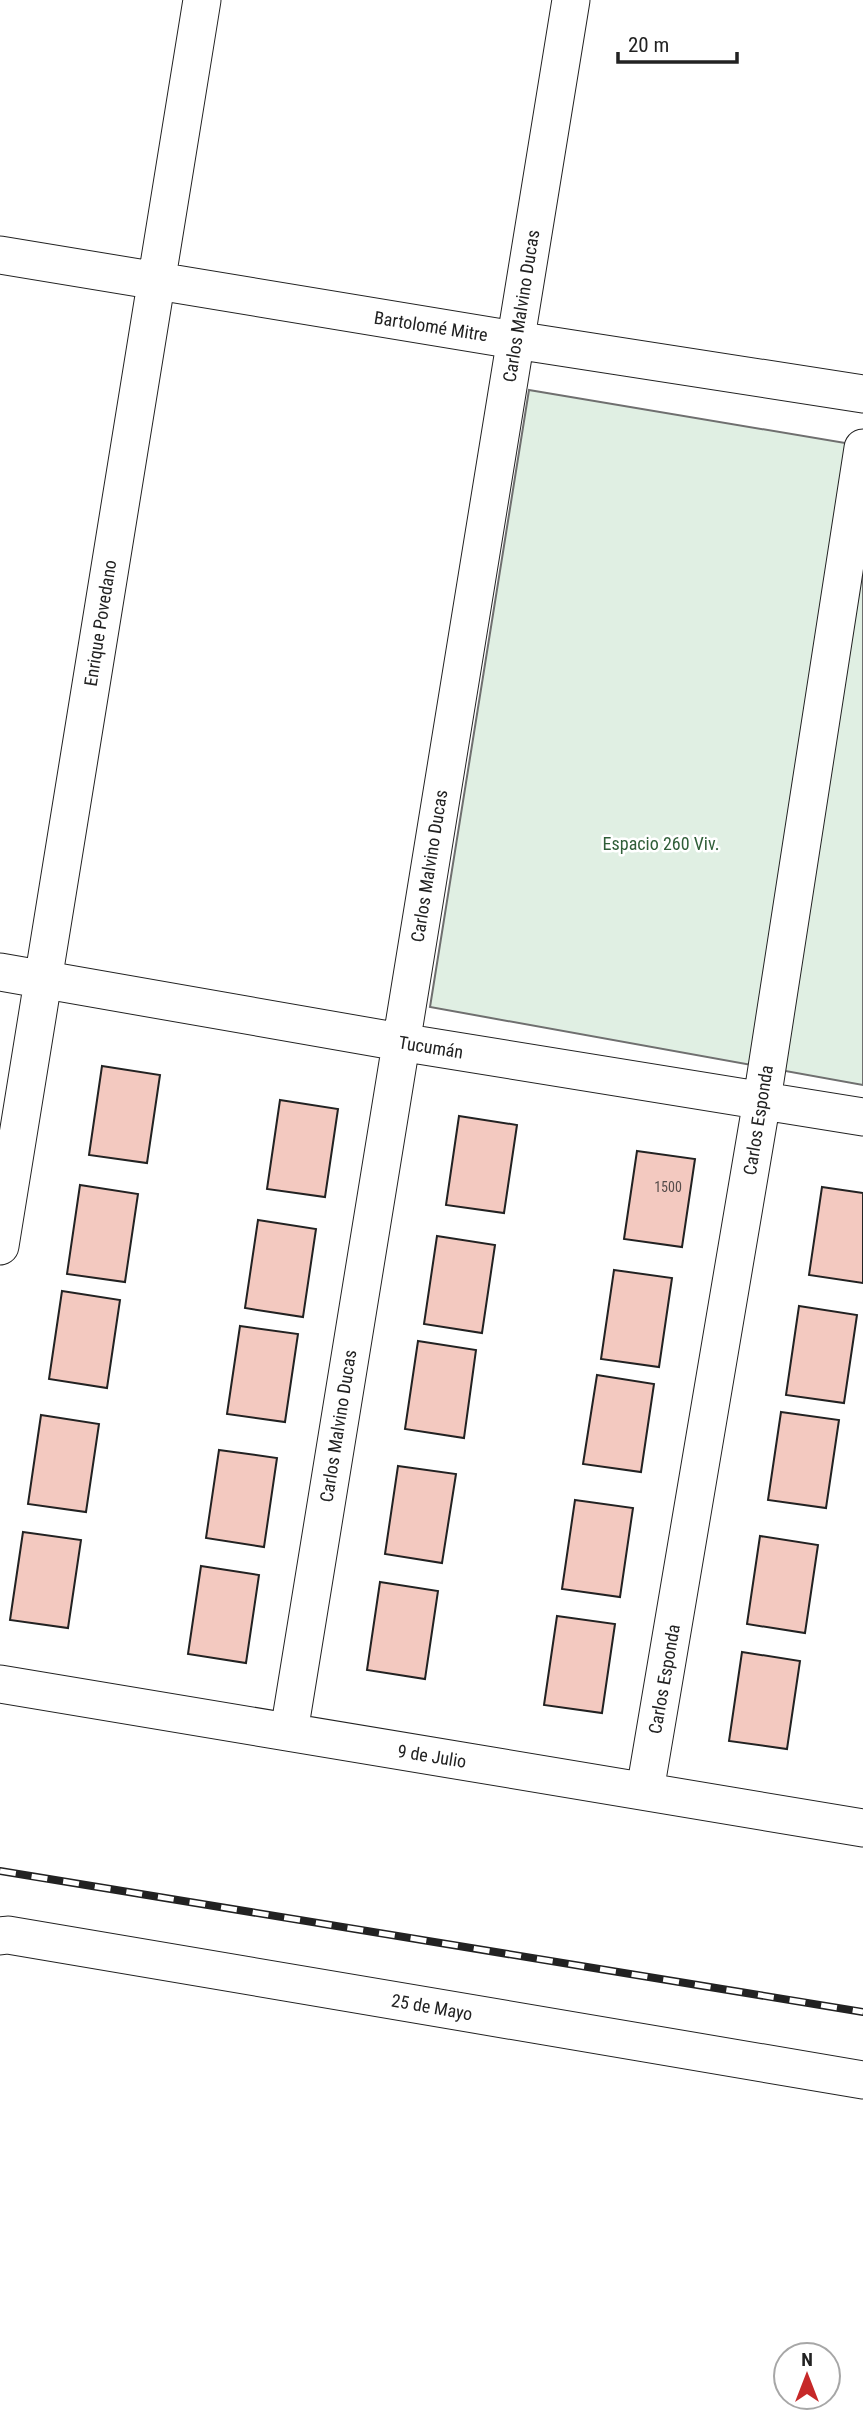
<svg xmlns="http://www.w3.org/2000/svg" width="863" height="2432" viewBox="0 0 863 2432" font-family="'Roboto Condensed',sans-serif">
  <style>
    .green { fill: #e0efe3; stroke: #6f6f6f; stroke-width: 2 }
    .building { fill: #f3c9c0; stroke: #222; stroke-width: 2 }
    .lines { fill: none; stroke-linecap: round; stroke-linejoin: round }
    .street-casing { stroke: #222; stroke-width: 39 }
    .street { stroke: #fff; stroke-width: 37 }
    .rail-casing { stroke: #222; stroke-width: 8 }
    .rail { stroke: #fff; stroke-width: 5; stroke-dasharray: 16; stroke-linecap: butt }
    .labels { text-anchor: middle; dominant-baseline: central; stroke-width: 5; stroke-linejoin: round; paint-order: stroke }
    .number-label { font-size: 14px; fill: #564c4a }
    .street-label { font-size: 18px; fill: #222; stroke: #fff }
    .park-label { font-size: 18px; fill: #2f5e38; stroke: #fff }
  </style>
  <rect width="100%" height="100%" fill="#fff"/>
  <path class="green" d="M529,390L863,446V1085L430,1007Z"/>
  <path class="building" d="M102,1066L160,1075L147,1163L89,1155Z
    M280,1100L338,1109L325,1197L267,1189Z
    M459,1116L517,1125L504,1213L446,1205Z
    M637,1151L695,1159L682,1247L624,1239Z
    M80,1185L138,1194L125,1282L67,1274Z
    M822,1187L863,1193V1283L809,1275Z
    M258,1220L316,1229L303,1317L245,1308Z
    M437,1236L495,1245L482,1333L424,1324Z
    M614,1270L672,1278L659,1367L601,1359Z
    M62,1291L120,1300L107,1388L49,1379Z
    M799,1306L857,1315L844,1403L786,1395Z
    M240,1326L298,1334L285,1422L227,1414Z
    M418,1341L476,1350L464,1438L405,1429Z
    M597,1375L654,1384L641,1472L583,1464Z
    M781,1412L839,1420L826,1508L768,1500Z
    M41,1415L99,1424L86,1512L28,1504Z
    M219,1450L277,1458L264,1547L206,1538Z
    M398,1466L456,1474L442,1563L385,1554Z
    M575,1500L633,1508L620,1597L562,1589Z
    M23,1532L81,1540L68,1628L10,1620Z
    M760,1536L818,1545L805,1633L747,1624Z
    M201,1566L259,1575L246,1663L188,1654Z
    M380,1582L438,1591L425,1679L367,1670Z
    M557,1616L615,1624L602,1713L544,1705Z
    M742,1652L800,1661L787,1749L729,1741Z"/>
  <g class="lines">
    <g class="street-casing">
      <path id="street" d="M0,255L515,340L863,394
        M0,972L400,1042L863,1117
        M0,1246L202,0
        M0,1684L863,1828
        M289,1732L571,0
        M645,1791L762,1100L863,448
        M0,1936L8,1935L863,2080"/>
    </g>
    <use href="#street" class="street"/>
    <g class="rail-casing">
      <path id="rail" d="M0,1871L863,2012"/>
    </g>
    <use href="#rail" class="rail"/>
  </g>
  <g class="labels">
    <g class="number-label">
      <text x="668" y="1187">1500</text>
    </g>
    <g class="street-label">
      <text transform="translate(521 306) rotate(-81)">Carlos Malvino Ducas</text>
      <text transform="translate(431 326) rotate(9)">Bartolomé Mitre</text>
      <text transform="translate(100 623) rotate(-81)">Enrique Povedano</text>
      <text transform="translate(429 866) rotate(-81)">Carlos Malvino Ducas</text>
      <text transform="translate(431 1047) rotate(9)">Tucumán</text>
      <text transform="translate(758 1120) rotate(-81)">Carlos Esponda</text>
      <text transform="translate(338 1426) rotate(-81)">Carlos Malvino Ducas</text>
      <text transform="translate(664 1679) rotate(-80)">Carlos Esponda</text>
      <text transform="translate(432 1756) rotate(9)">9 de Julio</text>
      <text transform="translate(432 2007) rotate(10)">25 de Mayo</text>
    </g>
    <g class="park-label">
      <text x="661" y="843">Espacio 260 Viv.</text>
    </g>
  </g>
  <g transform="translate(807 2376)"><circle r="33" fill="#ffffff" stroke="#a7a7a7" stroke-width="2"/>
  <path d="M0-5L12 26L0 18L-12 26Z" fill="#c62828"/>
  <text y="-10" font-size="19" font-weight="bold" text-anchor="middle" fill="#222222">N</text>
  </g>
  <path d="M618 52v10h119v-10" fill="none" stroke="#222222" stroke-width="3.5"/>
  <text x="628" y="52" font-size="21" fill="#222222" stroke="#ffffff" stroke-width="5" paint-order="stroke">20 m</text>
</svg>
